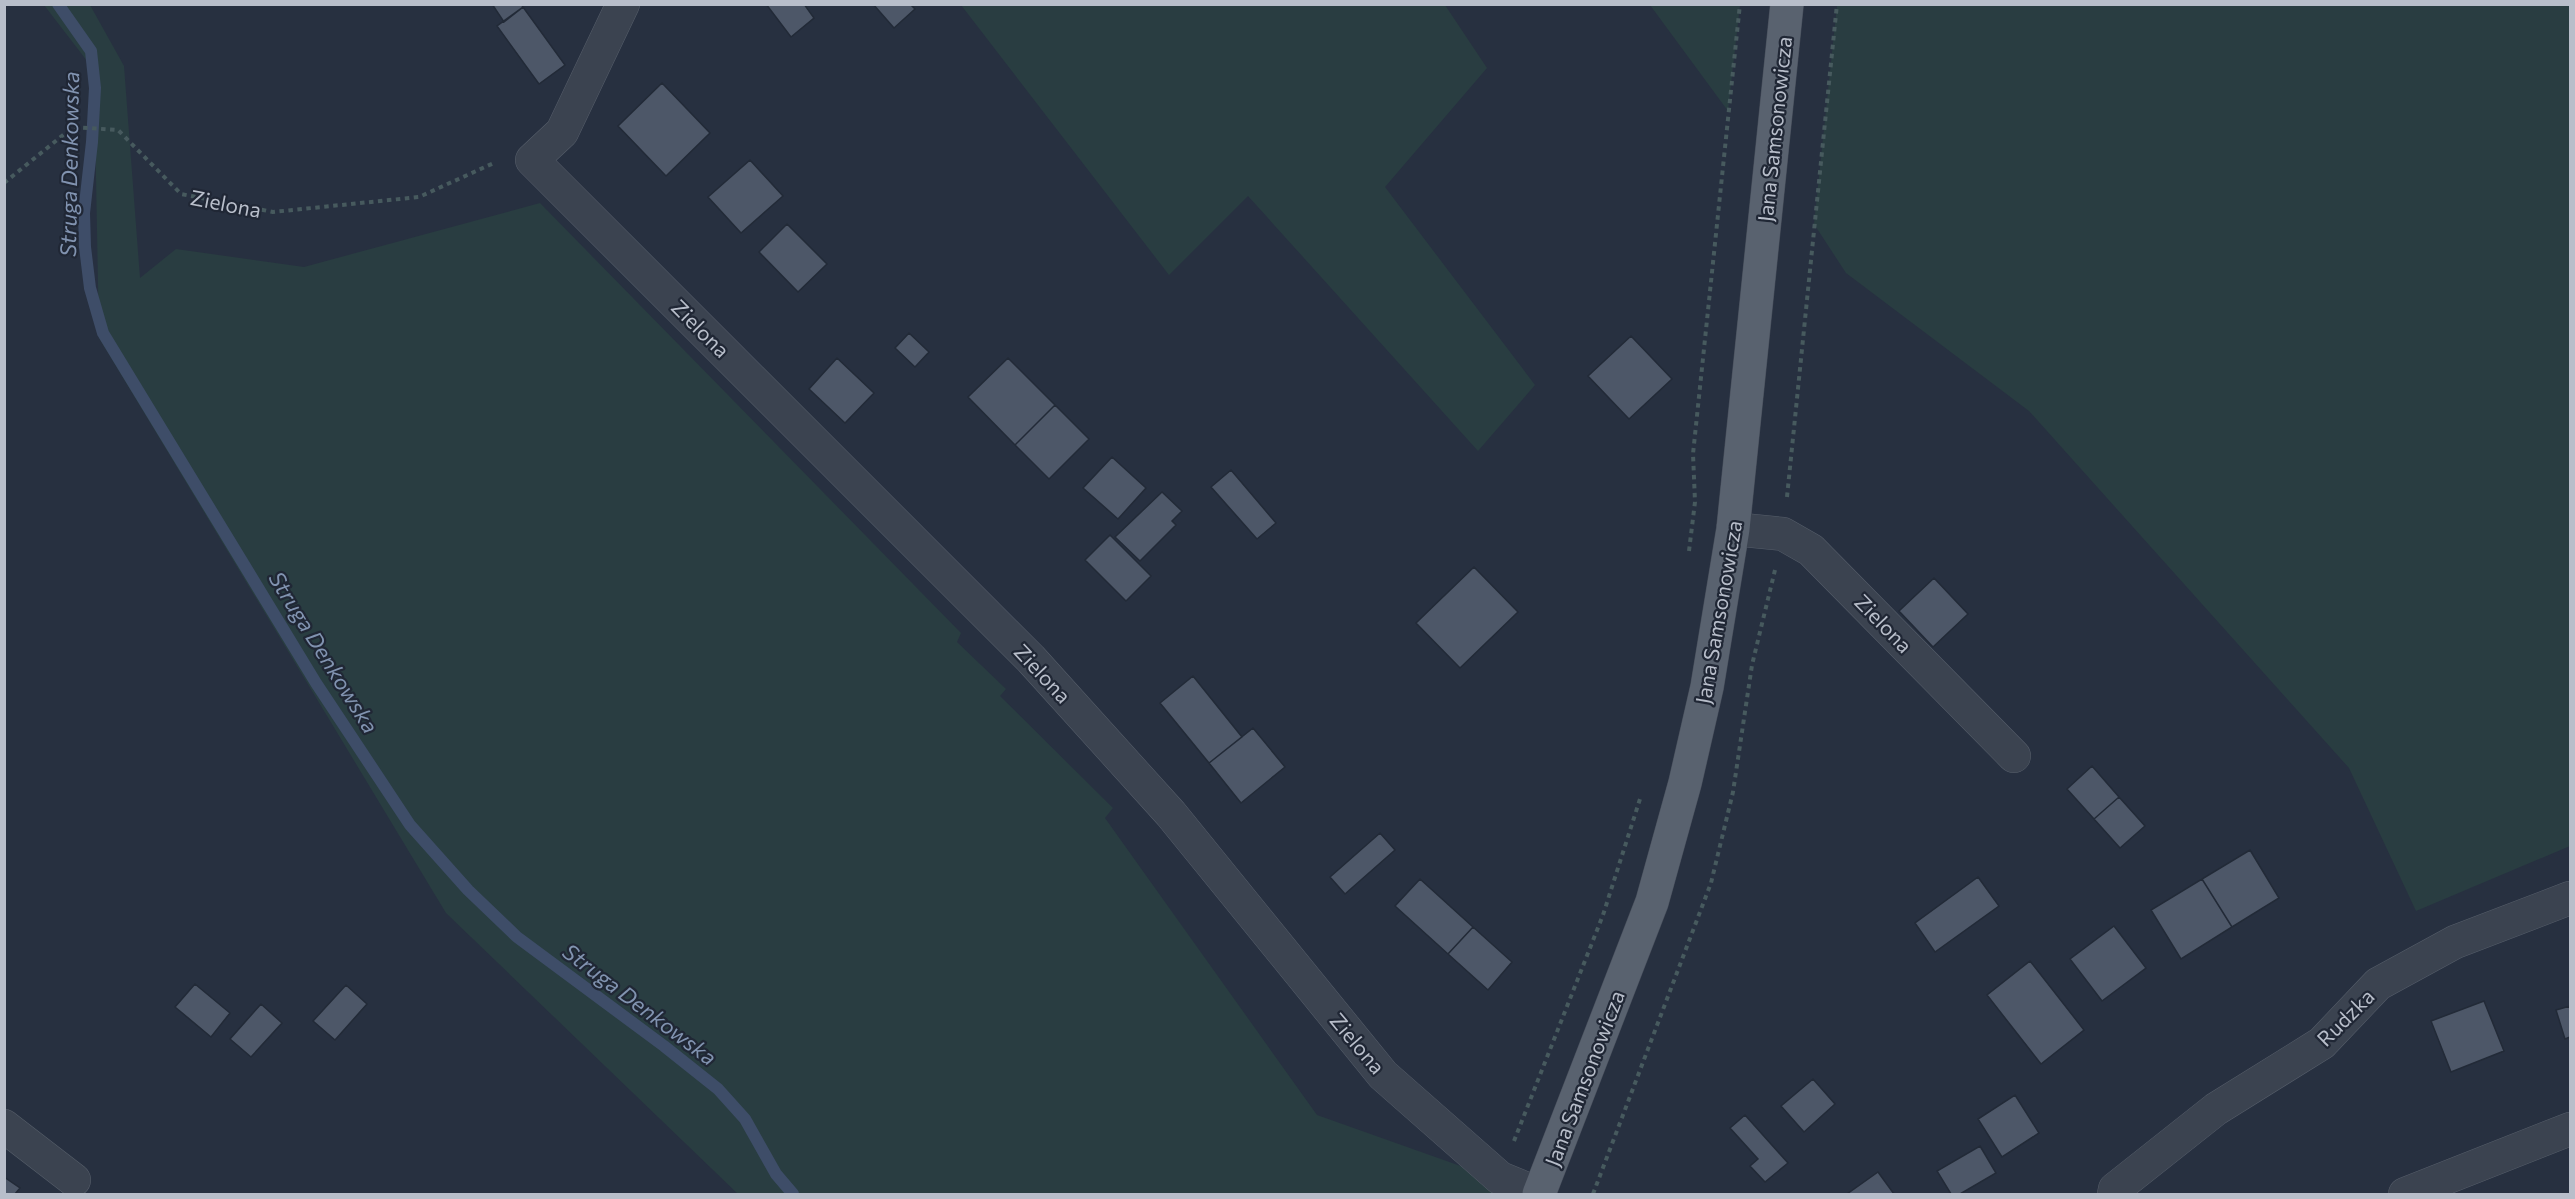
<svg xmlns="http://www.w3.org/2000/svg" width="2575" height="1199" viewBox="0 0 2575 1199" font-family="Commissioner,sans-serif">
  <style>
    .green { fill: #293d41 }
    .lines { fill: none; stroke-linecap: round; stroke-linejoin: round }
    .stream { stroke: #3e4d68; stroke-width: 12 }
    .building { fill: #4d5768; stroke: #222a37; stroke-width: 1.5 }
    .minor-casing { stroke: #565e6a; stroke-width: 34 }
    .major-casing { stroke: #454c59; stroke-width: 34 }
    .path { stroke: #475a5e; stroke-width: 4; stroke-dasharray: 4.5 4.5; stroke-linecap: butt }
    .minor { stroke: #3b4350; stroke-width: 33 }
    .major { stroke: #59626f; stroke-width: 33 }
    .labels { text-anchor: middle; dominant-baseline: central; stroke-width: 4.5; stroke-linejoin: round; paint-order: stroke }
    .street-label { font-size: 21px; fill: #b8beca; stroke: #202735 }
    .water-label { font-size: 22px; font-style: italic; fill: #8193b0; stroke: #202735 }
  </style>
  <rect width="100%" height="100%" fill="#273040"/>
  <path class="green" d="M44,5H90L124,66L140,278L176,249L304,267L540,203L961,633L957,642L1006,689L1000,696L1113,808L1105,818L1317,1115L1539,1194H738L446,913L99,338L94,70Z
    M961,5H1445L1487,68L1385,187L1535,385L1478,451L1248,196L1169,275Z
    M1650,5H1740L1728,111Z
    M1837,5H2570V846L2416,911L2349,768L2029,411L1846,273L1814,224Z"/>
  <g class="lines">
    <path class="stream" d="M58,4L91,51L95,88L92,142L84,213L85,247L90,288L103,333L316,683L410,825L468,890L517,937L664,1046L718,1089L745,1119L776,1174L793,1194"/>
  </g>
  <path class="building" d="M492,4H521L523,7L504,22Z
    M766,4H804L814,18L791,37Z
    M873,4H910L915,9L894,28Z
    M523,7L565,65L539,84L497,26Z
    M662,83L710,133L666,176L618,126Z
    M750,160L783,196L741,233L708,197Z
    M787,224L827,264L798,292L759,252Z
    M909,333L929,352L915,367L895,348Z
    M1631,336L1672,379L1629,419L1588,376Z
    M837,358L874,393L845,423L809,389Z
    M1008,358L1055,405L1015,445L968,397Z
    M1055,405L1089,439L1049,479L1015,445Z
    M1112,457L1146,488L1118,519L1083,488Z
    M1231,470L1276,523L1257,539L1211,487Z
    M1162,492L1182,511L1172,521L1176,525L1140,561L1115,537Z
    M1110,535L1151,576L1126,601L1085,560Z
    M1474,567L1518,612L1460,668L1416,623Z
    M1934,578L1968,614L1933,647L1899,611Z
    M1193,676L1242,737L1209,763L1160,703Z
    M1253,728L1285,767L1241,803L1209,763Z
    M2092,766L2119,797L2094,819L2067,789Z
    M2119,797L2145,826L2120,848L2094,819Z
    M1380,833L1395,850L1345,894L1330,877Z
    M2250,850L2279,898L2232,927L2202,879Z
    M1978,877L1999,906L1935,952L1915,923Z
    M1420,879L1473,927L1448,954L1395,906Z
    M2202,879L2232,927L2181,959L2151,910Z
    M2114,926L2146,968L2102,1001L2070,959Z
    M1473,927L1512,962L1488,990L1448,954Z
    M2030,961L2084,1030L2041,1064L1987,995Z
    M195,984L230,1013L211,1037L175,1007Z
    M346,985L367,1004L335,1040L313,1021Z
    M2484,1001L2504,1051L2451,1072L2431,1021Z
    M261,1004L282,1023L251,1057L230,1039Z
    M2570,1006V1037L2565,1039L2556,1010Z
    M1813,1079L1835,1104L1804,1132L1781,1106Z
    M2015,1095L2039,1133L2002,1157L1978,1119Z
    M1745,1115L1788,1163L1765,1182L1750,1166L1758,1159L1730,1128Z
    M1980,1146L1996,1173L1960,1194H1951L1937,1171Z
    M1878,1172L1894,1194H1847Z
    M4,1177L20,1188L15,1194H4Z"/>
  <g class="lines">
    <g class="minor-casing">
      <path id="minor" d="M623,4L562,132L532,160L1031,659L1171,814L1383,1075L1500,1178L1539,1194
        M1733,529L1783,534L1811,550L2014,756
        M4,1126L74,1180
        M2114,1194L2115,1189L2216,1109L2322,1043L2378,984L2455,942L2570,898
        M2405,1194L2570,1129"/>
    </g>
    <g class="major-casing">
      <path id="major" d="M1539,1194L1652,902L1685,783L1707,687L1733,529L1787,4"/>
    </g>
    <path class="path" d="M4,183L73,127L118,130L181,194L273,212L419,197L496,162
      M1787,497L1837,4
      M1689,551L1695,502L1693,454L1740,4
      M1514,1141L1603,915L1640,799
      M1593,1194L1711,883L1733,792L1752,665L1775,570"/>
    <use href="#minor" class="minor"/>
    <use href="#major" class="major"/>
  </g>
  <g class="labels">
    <g class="street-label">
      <text transform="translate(1774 129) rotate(-84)">Jana Samsonowicza</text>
      <text transform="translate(226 203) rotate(11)">Zielona</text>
      <text transform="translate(701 328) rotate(45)">Zielona</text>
      <text transform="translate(1718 612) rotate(-80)">Jana Samsonowicza</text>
      <text transform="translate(1884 623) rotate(46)">Zielona</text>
      <text transform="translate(1043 673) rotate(47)">Zielona</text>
      <text transform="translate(2345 1017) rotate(-45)">Rudzka</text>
      <text transform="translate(1358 1043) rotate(50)">Zielona</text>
      <text transform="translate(1584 1078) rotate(-69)">Jana Samsonowicza</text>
    </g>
    <g class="water-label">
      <text transform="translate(69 164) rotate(-89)">Struga Denkowska</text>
      <text transform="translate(324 652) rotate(58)">Struga Denkowska</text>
      <text transform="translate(640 1004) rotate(37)">Struga Denkowska</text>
    </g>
  </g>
  <rect width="2575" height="1199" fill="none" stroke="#b8beca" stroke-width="12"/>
</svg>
